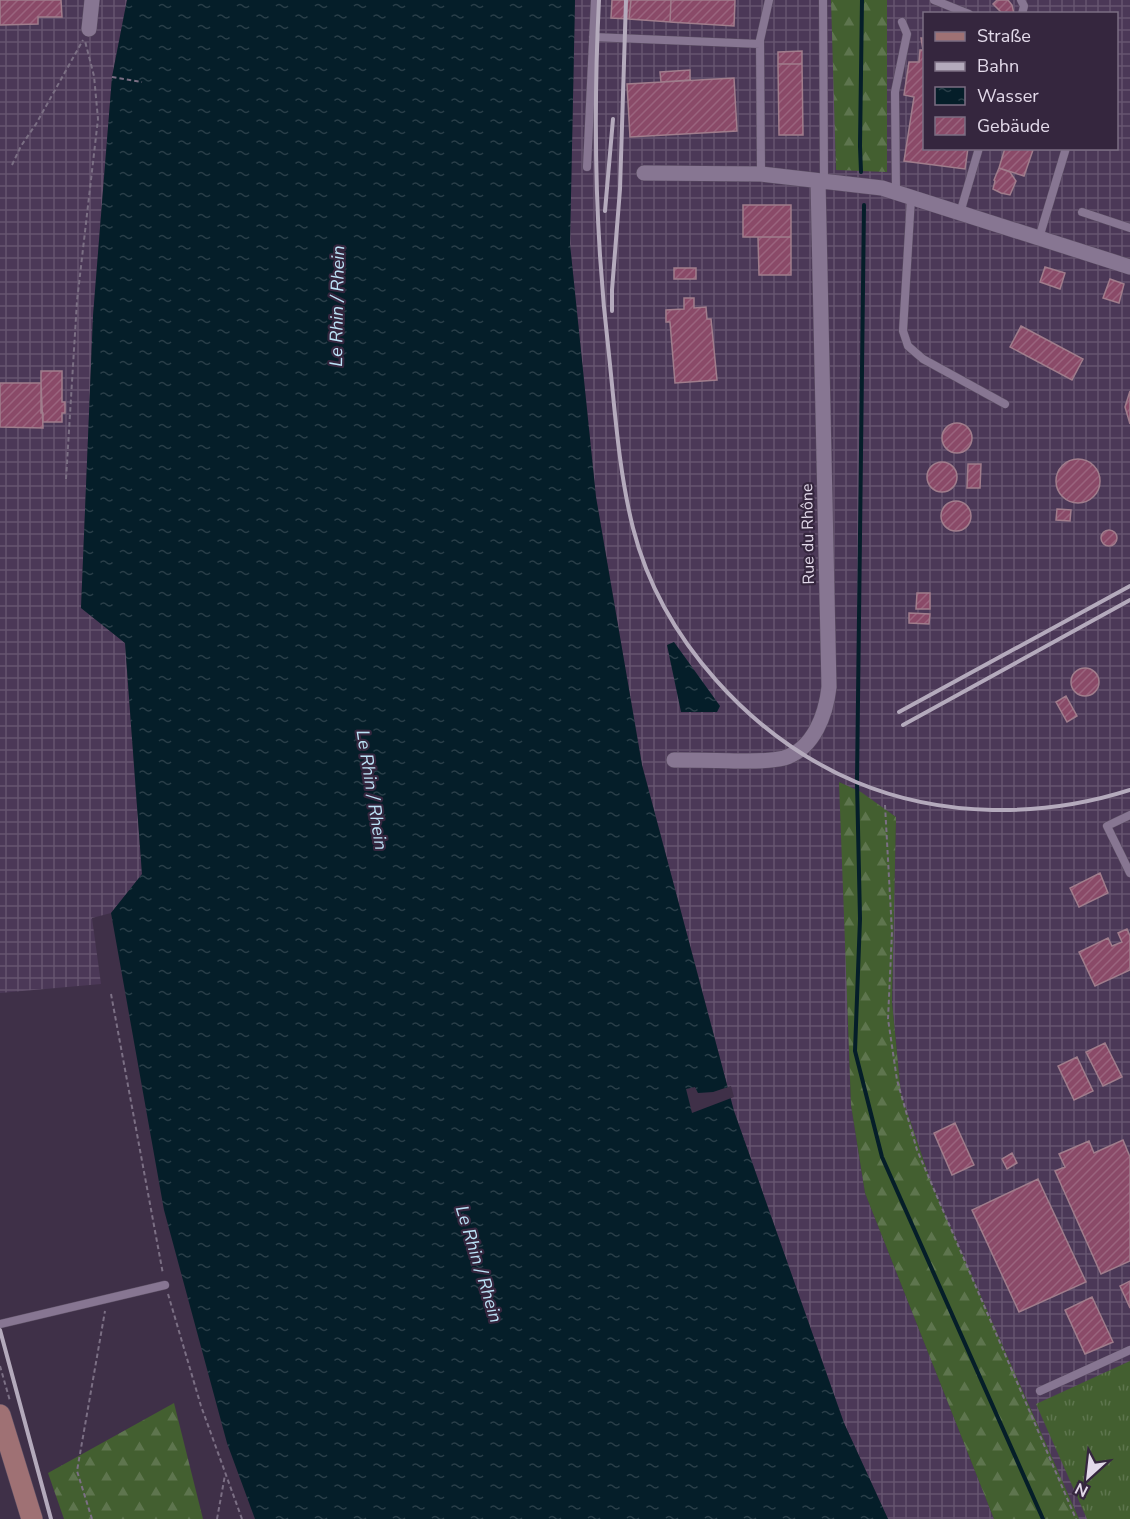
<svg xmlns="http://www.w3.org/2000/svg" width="1130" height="1519" viewBox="0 0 1130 1519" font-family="'Nunito Sans',sans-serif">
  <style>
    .industrial { fill: url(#industrial-grid); fill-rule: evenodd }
    .grass { fill: url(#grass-tufts) }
    .forest { fill: url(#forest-firs) }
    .water { fill: url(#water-ripples) }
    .pier { fill: #3f3048 }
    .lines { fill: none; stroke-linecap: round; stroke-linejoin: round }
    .stream { stroke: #051e29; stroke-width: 4 }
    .building { fill: url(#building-hatch); stroke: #a07d8c; stroke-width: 1.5 }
    .lane-casing { stroke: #5b4e63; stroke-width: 9 }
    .street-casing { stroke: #5b4e63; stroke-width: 16 }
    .secondary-casing { stroke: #5b4e63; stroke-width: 22 }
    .path { stroke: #7b6f84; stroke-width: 2; stroke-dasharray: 4.5 3; stroke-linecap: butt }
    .lane { stroke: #877692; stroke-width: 8 }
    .street { stroke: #877692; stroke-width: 15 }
    .secondary { stroke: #9f7174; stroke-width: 21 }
    .rail { stroke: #b4aabc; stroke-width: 4 }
    .labels { text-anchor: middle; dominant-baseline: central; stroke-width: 4.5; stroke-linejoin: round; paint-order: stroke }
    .street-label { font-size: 16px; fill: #e3daea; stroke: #35263e }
    .water-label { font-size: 18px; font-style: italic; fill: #bce3f7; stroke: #35263e }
  </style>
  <defs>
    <pattern id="industrial-grid" width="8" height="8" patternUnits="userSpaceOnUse" patternTransform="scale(1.5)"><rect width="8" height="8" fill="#4b3857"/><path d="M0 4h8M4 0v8" fill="none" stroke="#65546f"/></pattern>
    <pattern id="grass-tufts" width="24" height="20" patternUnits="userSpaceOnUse" patternTransform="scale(1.5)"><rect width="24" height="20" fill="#435f30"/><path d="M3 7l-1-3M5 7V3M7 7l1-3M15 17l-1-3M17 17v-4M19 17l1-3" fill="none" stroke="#5e754e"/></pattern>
    <pattern id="forest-firs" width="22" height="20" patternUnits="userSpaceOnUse" patternTransform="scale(1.5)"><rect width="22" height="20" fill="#435f30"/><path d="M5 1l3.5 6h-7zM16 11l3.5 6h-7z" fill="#5e754e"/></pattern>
    <pattern id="water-ripples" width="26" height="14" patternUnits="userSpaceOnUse" patternTransform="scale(1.5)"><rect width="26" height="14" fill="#051e29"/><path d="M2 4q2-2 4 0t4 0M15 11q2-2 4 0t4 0" fill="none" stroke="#293e48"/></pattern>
    <pattern id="building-hatch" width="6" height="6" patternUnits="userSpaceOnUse" patternTransform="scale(1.5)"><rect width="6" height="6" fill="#8a4a68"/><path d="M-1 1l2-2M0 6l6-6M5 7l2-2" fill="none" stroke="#9a647e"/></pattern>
  </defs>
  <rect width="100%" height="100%" fill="#3f3048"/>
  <path class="industrial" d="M0,0H127L112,77L93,316L81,608L125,643L142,875L111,913L92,918L101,984L0,993Z
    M575,0H1130V1519H1079L932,1185L901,1094L892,1002L896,817L840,782L851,1105L865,1193L994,1519H888L844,1423L734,1111L642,765L596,497L570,244ZM924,14H1116V148H924Z"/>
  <path class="grass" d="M1130,1361V1519H1087L1036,1404Z"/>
  <path class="forest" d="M831,0H887V172L836,170Z
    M839,782L861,792L896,817L892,1002L901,1094L932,1185L1079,1519H994L865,1193L851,1105Z
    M174,1403L203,1519H64L48,1473Z"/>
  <path class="water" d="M127,0H575L570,244L596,497L642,765L734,1111L844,1423L888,1519H255L227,1443L164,1210L111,913L142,874L125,643L81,608L93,316L112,77Z
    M674,642L720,706L717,712H681L667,645Z"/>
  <path class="pier" d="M731,1086L734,1097L692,1113L686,1089L695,1087L698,1093L713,1092Z"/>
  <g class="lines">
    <path class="stream" d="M861,172L860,146L862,0
      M864,205L857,782L860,919L855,1051L882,1157L1043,1519"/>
  </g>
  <path class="building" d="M0,0H61L62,17H38V24L0,25Z
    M612,0H631L629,19L611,18Z
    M631,0H671L670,22L629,19Z
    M671,0H735L734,26L670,22Z
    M997,0H1008L1012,5L1014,14L1001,12L993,4Z
    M921,38H924V148H968L965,169L904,161L914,97L904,95L909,62H919L920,50H923Z
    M802,51V64H778V52Z
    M778,64H802L803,135H779Z
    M690,70V80L661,82L660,72Z
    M734,78L737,131L630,137L627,84Z
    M1005,148L1033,150L1024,176L999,168Z
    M999,168L1010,172L1016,181L1010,195L1001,193L993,189L995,181L994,180Z
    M743,205H791V237H743Z
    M758,237H791V275H759Z
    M1045,267L1065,273L1060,289L1040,282Z
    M674,268H696V279H674Z
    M1110,279L1124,284L1119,303L1103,298Z
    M684,298H694V308L706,307L707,319H711L717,380L675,383L670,322H666V310L684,309Z
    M1021,326L1083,359L1072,380L1010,347Z
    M41,371H62V402H65V413H62V422H43V413H41Z
    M0,383H41L43,428L0,427Z
    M1130,391V424L1125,407Z
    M942 438a15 15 0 1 1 30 0a15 15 0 1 1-30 0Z
    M1056 481a22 22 0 1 1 44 0a22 22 0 1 1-44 0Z
    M927 477a15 15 0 1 1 30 0a15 15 0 1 1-30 0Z
    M968,464H981L980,488H967Z
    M941 516a15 15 0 1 1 30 0a15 15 0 1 1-30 0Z
    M1057,509L1071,510L1070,521L1056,520Z
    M1101 538a8 8 0 1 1 16 0a8 8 0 1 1-16 0Z
    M917,593H930V609H916Z
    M909,613L930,614L929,624L909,623Z
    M1071 682a14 14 0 1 1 28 0a14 14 0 1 1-28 0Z
    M1066,696L1077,716L1067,722L1056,702Z
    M1100,873L1108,893L1079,907L1070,888Z
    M1127,929L1130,936V970L1095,986L1079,952L1108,938L1112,946L1122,942L1118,933Z
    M1105,1043L1122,1077L1103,1086L1086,1052Z
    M1077,1057L1093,1091L1074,1100L1058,1066Z
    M955,1123L974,1165L952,1175L934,1133Z
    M1123,1140L1130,1157V1261L1101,1274L1055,1171L1065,1167L1059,1154L1089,1141L1094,1153Z
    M1012,1153L1017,1163L1007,1169L1002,1159Z
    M1038,1179L1086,1282L1019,1312L972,1210Z
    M1130,1281V1308L1120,1286Z
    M1092,1297L1113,1342L1085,1354L1065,1310Z"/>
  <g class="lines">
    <g class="lane-casing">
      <path id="lane" d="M823,0L824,181
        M934,0L969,14
        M1021,0L1024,6L1022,14
        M593,37L760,44
        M587,167L595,0
        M761,174L760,40L769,0
        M896,192L895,92L907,34L902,22
        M911,198L903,331L908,346L923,359L1005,404
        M1082,212L1130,228
        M960,213L979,148
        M1039,238L1066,148
        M1130,815L1107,826L1130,873
        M0,1324L165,1285
        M1040,1391L1130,1350"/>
    </g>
    <g class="street-casing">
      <path id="street" d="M89,29L92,0
        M644,173L761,174L882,188L1130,267
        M674,760C694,760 714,760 734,761C751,761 768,762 784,758C814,749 826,714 829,687L818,181"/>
    </g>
    <g class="secondary-casing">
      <path id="secondary" d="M0,1415L32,1519"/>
    </g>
    <path class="path" d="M112,77L142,82
      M12,165L21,146L36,124L83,40
      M66,479L77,301L98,119L94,76L85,41
      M885,805L892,932L888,1019L897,1080L917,1150L1076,1519
      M111,994L163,1274
      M168,1294L201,1406L242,1519
      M0,1366L10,1401
      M92,1519L77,1471L105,1311
      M217,1519L225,1475"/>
    <use href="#lane" class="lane"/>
    <use href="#street" class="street"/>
    <use href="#secondary" class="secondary"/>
    <path class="rail" d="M599,0C593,119 595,237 609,355C615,412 619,472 633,528C661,639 752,738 856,782C942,818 1042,818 1130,790
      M605,211L613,119
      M612,311V290L620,189L626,0
      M899,712L1130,586
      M903,725L1130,600
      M0,1330L51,1519"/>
  </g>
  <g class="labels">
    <g class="street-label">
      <text transform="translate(808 534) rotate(-91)">Rue du Rhône</text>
    </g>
    <g class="water-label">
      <text transform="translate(337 306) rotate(-89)">Le Rhin / Rhein</text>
      <text transform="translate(372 790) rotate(81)">Le Rhin / Rhein</text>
      <text transform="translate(479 1264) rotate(73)">Le Rhin / Rhein</text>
    </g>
  </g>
  <rect x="923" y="12" width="195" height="138" fill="#35263e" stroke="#7b6e83" stroke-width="1.5"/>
  <rect x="935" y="32" width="30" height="9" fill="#9f7174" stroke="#7b6e83" stroke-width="1.5"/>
  <text x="977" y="42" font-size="18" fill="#e3daea">Straße</text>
  <rect x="935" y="62" width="30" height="9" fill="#b4aabc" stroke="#7b6e83" stroke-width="1.5"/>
  <text x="977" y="72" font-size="18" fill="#e3daea">Bahn</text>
  <rect x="935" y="87" width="30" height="18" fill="url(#water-ripples)" stroke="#7b6e83" stroke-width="1.5"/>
  <text x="977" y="102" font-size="18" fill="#e3daea">Wasser</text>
  <rect x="935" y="117" width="30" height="18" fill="url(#building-hatch)" stroke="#7b6e83" stroke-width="1.5"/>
  <text x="977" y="132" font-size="18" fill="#e3daea">Gebäude</text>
  <g transform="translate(1088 1477) rotate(207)" stroke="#35263e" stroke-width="4.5" paint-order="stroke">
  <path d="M0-4.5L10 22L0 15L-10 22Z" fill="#e3daea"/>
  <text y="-9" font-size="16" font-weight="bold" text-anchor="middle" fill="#e3daea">N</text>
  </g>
</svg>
